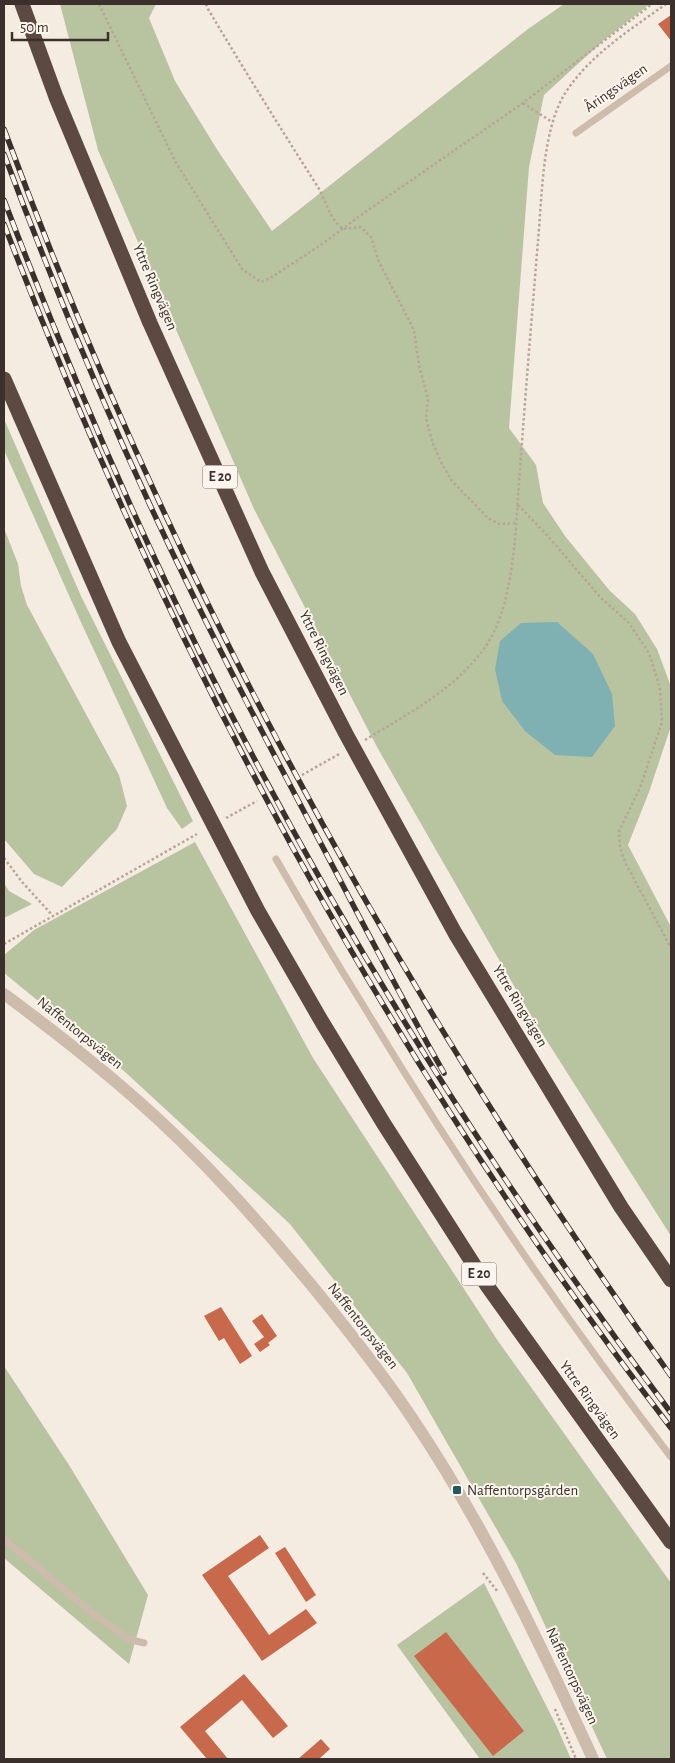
<svg xmlns="http://www.w3.org/2000/svg" width="675" height="1763" viewBox="0 0 675 1763" font-family="'Alegreya Sans',sans-serif">
  <style>
    .green { fill: #b8c4a0 }
    .water { fill: #7fb0b2 }
    .building { fill: #c8694b }
    .lines { fill: none; stroke-linecap: round; stroke-linejoin: round }
    .path { stroke: #b9a596; stroke-width: 2.5; stroke-dasharray: 2.5 2.5; stroke-linecap: butt }
    .service { stroke: #cdbbac; stroke-width: 7 }
    .tertiary { stroke: #cdbbac; stroke-width: 12 }
    .motorway { stroke: #5c4a42; stroke-width: 15 }
    .rail-casing { stroke: #3b302b; stroke-width: 5.5 }
    .rail { stroke: #fbf5ee; stroke-width: 4; stroke-dasharray: 11; stroke-linecap: butt }
    .poi-dot { fill: #1f5a5e; stroke: #fbf5ee; stroke-width: 2 }
    .labels { text-anchor: middle; dominant-baseline: central; stroke-width: 4; stroke-linejoin: round; paint-order: stroke }
    .shield { fill: #fbf5ee; stroke: #756b66; stroke-width: 1 }
    .shield-label { font-size: 14px; font-weight: bold; fill: #3b302b }
    .street-label { font-size: 15px; fill: #3b302b; stroke: #fbf5ee }
    .poi-label { font-size: 15px; fill: #3b302b; stroke: #fbf5ee; text-anchor: start }
  </style>
  <rect width="100%" height="100%" fill="#f4ebe1"/>
  <path class="green" d="M60,4H156L149,18L175,81L218,151L272,231L528,29L564,4H650L604,40L544,95L529,167L509,428L536,465L543,503L565,536L610,591L635,614L657,649L670,684L671,726L649,792L628,845L671,927V1236L533,1019L377,747L254,509L98,150Z
    M4,419L81,596L193,821L182,829L167,808L80,620L4,450Z
    M4,528L18,564L21,586L27,605L119,775L127,806L117,829L62,887L34,874L4,839Z
    M195,842L313,1058L498,1341L671,1583V1759H607L516,1563L407,1373L290,1224L124,1071L4,973V955L34,930Z
    M4,883L9,891L32,904L4,918Z
    M4,1366L69,1465L148,1595L129,1664L4,1558Z
    M484,1583L556,1725L571,1759H480L397,1645Z"/>
  <path class="water" d="M557,622L593,654L612,694L615,726L592,757L555,755L525,731L502,701L495,669L500,641L521,623Z"/>
  <path class="building" d="M671,15V41L658,24Z
    M221,1307L252,1356L240,1364L224,1338L219,1341L204,1316Z
    M262,1314L277,1336L268,1343L270,1345L260,1352L254,1344L264,1337L252,1321Z
    M260,1535L269,1548L228,1576L269,1635L306,1609L317,1623L262,1661L202,1575Z
    M285,1547L316,1595L306,1602L275,1553Z
    M446,1632L524,1731L493,1756L414,1656Z
    M244,1674L288,1726L273,1738L242,1700L205,1731L228,1759H207L180,1727Z
    M321,1739L330,1749L319,1759H298Z"/>
  <g class="lines">
    <path class="path" d="M99,4L175,161L242,269L261,282L272,277L325,242L361,215L523,103L652,4
      M206,4L208,9C243,68 279,126 316,184C327,201 327,216 343,229L361,227L371,237L379,262L414,330L419,365L428,399L426,418L433,444L442,464L452,481L488,518L499,524L517,523
      M523,103L552,122
      M518,505L546,534L601,598L628,622L649,653L660,688L662,722L640,788L619,831L620,848L626,864L671,948
      M365,740C409,713 456,689 486,646C512,607 515,543 518,497C524,411 531,326 538,241C542,198 542,132 564,95C588,56 630,30 666,4
      M302,775L341,753
      M226,818L257,801
      M4,858L23,883L53,916
      M4,944L197,834
      M483,1573L498,1592
      M555,1709L576,1759"/>
    <path class="service" d="M576,133L671,66
      M276,859C304,908 333,957 363,1005C457,1161 560,1312 671,1457
      M4,1539L92,1613L128,1639L144,1643"/>
    <path class="tertiary" d="M4,994C50,1028 95,1063 138,1101C202,1157 259,1222 313,1287C348,1330 383,1374 414,1421C485,1527 540,1643 593,1759"/>
    <path class="motorway" d="M22,4L56,97L150,323L262,572L346,734L455,933L621,1207L671,1280
      M4,379L119,642L258,911L322,1022L384,1124L488,1287L671,1542"/>
    <g class="rail-casing">
      <path id="rail" d="M4,129C168,573 396,991 671,1376
        M4,154C59,301 120,446 189,587C230,672 274,755 318,838C359,916 400,996 444,1073
        M4,200C63,355 128,507 201,655C334,922 492,1175 671,1413
        M4,224C168,653 391,1063 671,1428"/>
    </g>
    <use href="#rail" class="rail"/>
  </g>
  <rect class="poi-dot" x="452" y="1485" width="10" height="10" rx="2.5"/>
  <g class="labels">
    <g class="shield">
      <rect x="202.5" y="465.5" width="35" height="23" rx="4"/>
      <rect x="461.5" y="1262.5" width="35" height="23" rx="4"/>
    </g>
    <g class="shield-label">
      <text x="220" y="477">E 20</text>
      <text x="479" y="1274">E 20</text>
    </g>
    <g class="street-label">
      <text transform="translate(616 88) rotate(-35)">Åringsvägen</text>
      <text transform="translate(155 287) rotate(67)">Yttre Ringvägen</text>
      <text transform="translate(324 653) rotate(63)">Yttre Ringvägen</text>
      <text transform="translate(520 1006) rotate(59)">Yttre Ringvägen</text>
      <text transform="translate(80 1033) rotate(39)">Naffentorpsvägen</text>
      <text transform="translate(363 1326) rotate(52)">Naffentorpsvägen</text>
      <text transform="translate(590 1400) rotate(54)">Yttre Ringvägen</text>
      <text transform="translate(572 1676) rotate(65)">Naffentorpsvägen</text>
    </g>
    <g class="poi-label">
      <text x="467" y="1490">Naffentorpsgården</text>
    </g>
  </g>
  <rect width="675" height="1763" fill="none" stroke="#3b302b" stroke-width="10"/>
  <path d="M12 32v8h96v-8" fill="none" stroke="#3b302b" stroke-width="2.5"/>
  <text x="20" y="32" font-size="15" fill="#3b302b" stroke="#fbf5ee" stroke-width="4" paint-order="stroke">50 m</text>
</svg>
